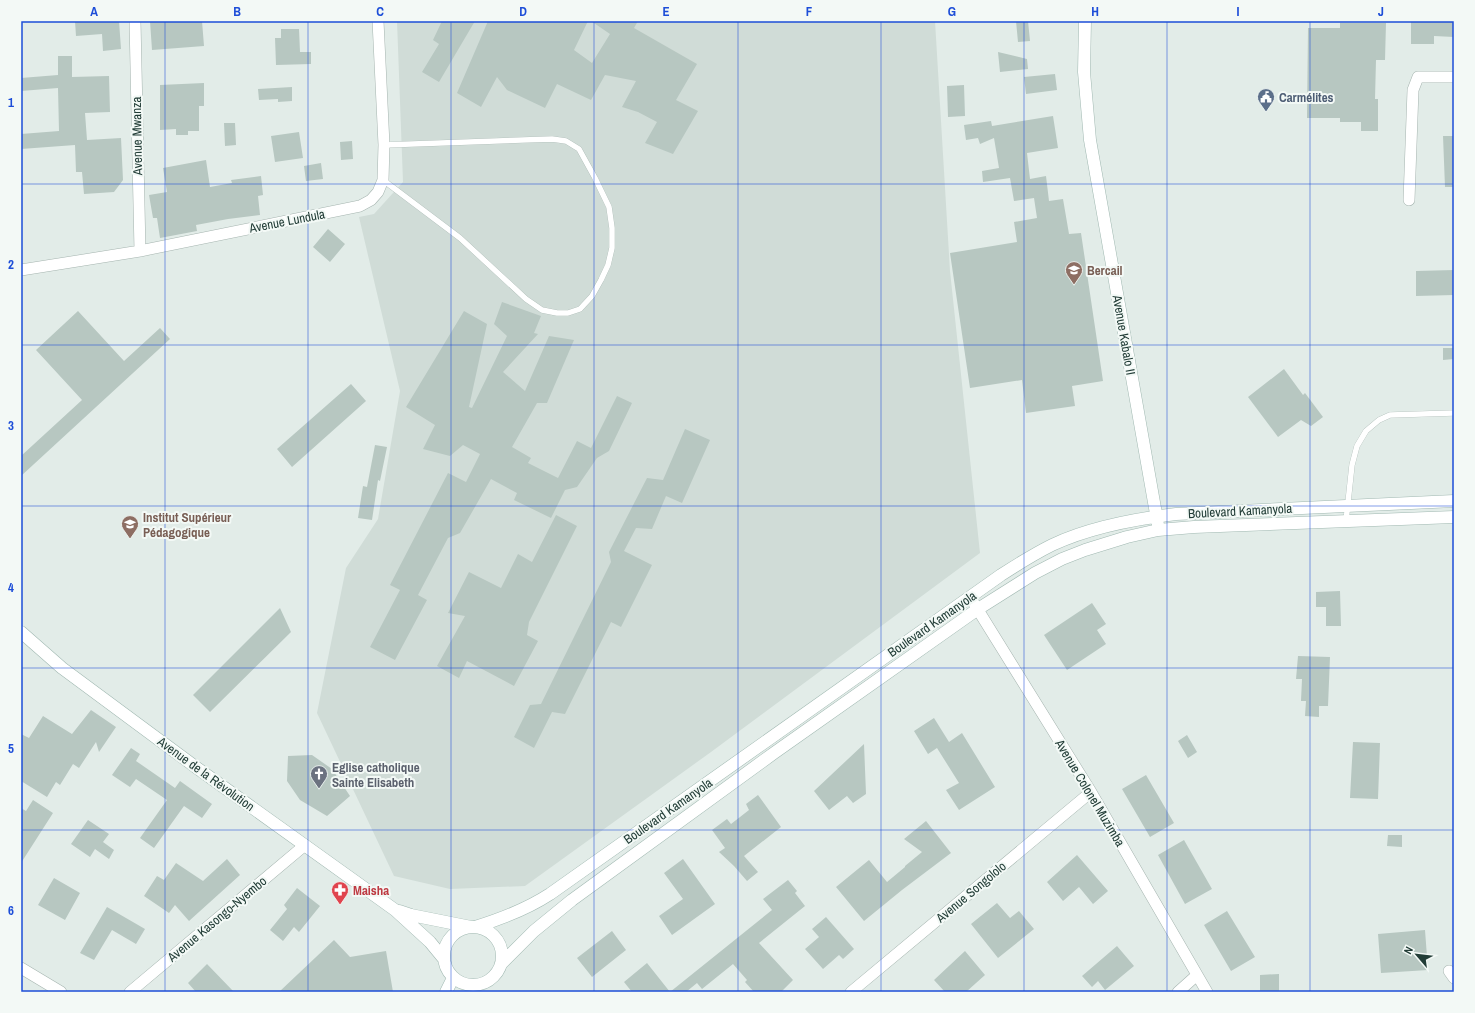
<svg xmlns="http://www.w3.org/2000/svg" width="1475" height="1013" viewBox="0 0 1475 1013" font-family="'Archivo Narrow',sans-serif">
  <style>
    .built { fill: #d0dcd7 }
    .building { fill: #b7c7c1 }
    .lines { fill: none; stroke-linecap: round; stroke-linejoin: round }
    .lane-casing { stroke: #a5b4af; stroke-width: 6 }
    .street-casing { stroke: #a5b4af; stroke-width: 12 }
    .secondary-casing { stroke: #a0b8b1; stroke-width: 13 }
    .lane { stroke: #fff; stroke-width: 5.5 }
    .street { stroke: #fff; stroke-width: 11 }
    .secondary { stroke: #fff; stroke-width: 12 }
    .grid { fill: none; stroke: #1d4ed8; stroke-width: 1; stroke-opacity: 0.55 }
    .labels { text-anchor: middle; dominant-baseline: central; stroke-width: 4; stroke-linejoin: round; paint-order: stroke }
    .service-label { font-size: 13px; font-weight: bold; fill: #4e5e75; stroke: #f3f9f6; text-anchor: start }
    .street-label { font-size: 13px; fill: #223d37; stroke: #f3f9f6 }
    .education-label { font-size: 13px; font-weight: bold; fill: #785e54; stroke: #f3f9f6; text-anchor: start }
    .worship-label { font-size: 13px; font-weight: bold; fill: #5b616d; stroke: #f3f9f6; text-anchor: start }
    .health-label { font-size: 13px; font-weight: bold; fill: #be3a42; stroke: #f3f9f6; text-anchor: start }
    .neatline { fill: none; stroke: #1d4ed8; stroke-width: 1.5 }
    .grid-label { font-size: 13px; text-anchor: middle; font-weight: bold; fill: #1d4ed8 }
  </style>
  <rect width="100%" height="100%" fill="#e2ece8"/>
  <path class="built" d="M397,21H935L950,271L980,553L711,752L525,886L450,889L394,876L317,713L346,568L378,519L400,391L359,217L374,214L403,182Z"/>
  <path class="building" d="M75,21H119L121,49L103,51L102,34L76,36Z
    M150,21H202L204,46L152,50Z
    M442,21H475L439,82L422,72L439,44L433,40Z
    M488,21H588L574,50L592,63L610,34L591,21H638L634,28L697,64L676,100L698,111L673,154L645,143L657,122L638,112L622,107L636,81L605,75L591,100L557,84L545,108L507,90L497,77L481,107L457,93Z
    M1016,21H1028L1030,41L1018,42Z
    M1411,21H1454V37L1434,36V44H1411Z
    M1340,23H1386L1385,60H1376L1375,99H1378V131H1361V122H1340V118H1307L1308,28H1340Z
    M281,29H299L300,52H311V64L276,65L275,38H281Z
    M998,52L1027,59L1028,69L1000,72Z
    M58,56H72V77L109,76L110,112L85,113L87,140L121,138L123,180L114,192L84,194L82,172H76L75,145L21,149V134L59,131L58,88L21,91V78L58,75Z
    M1055,74L1057,90L1026,94L1024,77Z
    M204,83V106H199V131H188V135H176V129L160,130V85Z
    M964,85L965,116L948,117L947,86Z
    M292,87V101L278,102V99L259,100L258,89Z
    M1053,116L1058,148L1027,153L1030,179L1046,176L1049,201L1063,199L1069,234L1081,233L1103,381L1072,386L1075,406L1026,413L1022,380L970,388L950,253L1017,242L1014,222L1037,218L1034,198L1014,201L1010,178L983,182L982,171L999,168L994,138L980,144L978,138L966,140L964,125L991,121L992,126Z
    M224,123H235L236,145L225,146Z
    M299,132L303,158L275,162L271,136Z
    M1443,136H1454V187H1445Z
    M352,141L353,159L341,160L340,142Z
    M206,160L210,187L232,183L231,180L261,176L263,195L258,196L260,215L228,219L196,225L197,231L160,238L157,218H153L149,195L167,192L163,168Z
    M321,163L323,179L306,181L304,166Z
    M328,229L345,244L330,262L313,247Z
    M1454,270V295L1416,296V271Z
    M502,302L541,316L534,333L538,334L503,372L525,391L549,336L574,340L547,403H537L512,447L531,458L528,463L558,478L577,441L591,448L617,396L632,403L609,451L597,458L577,487L565,490L551,518L514,500L517,493L491,479L460,533L448,538L418,595L427,600L395,660L370,647L400,590L390,585L448,473L466,482L480,454L463,445L450,456L423,449L435,425L406,407L464,311L487,324L469,407L472,408L507,336L494,324Z
    M78,311L124,361L160,328L170,339L21,476V456L82,400L36,350Z
    M1443,348H1454V359L1443,360Z
    M1284,369L1303,395L1305,393L1323,417L1311,426L1301,420L1278,437L1248,397Z
    M351,384L366,401L292,467L277,449Z
    M685,429L710,440L682,503L666,496L652,529L636,528L624,551L652,565L621,627L611,622L565,714L552,712L534,748L514,737L530,705L541,704L611,562L609,552L647,478L663,480Z
    M375,445L387,447L380,481L378,480L372,520L358,518L363,486L367,487Z
    M556,515L577,526L529,622L527,635L538,641L514,686L467,661L459,678L437,666L465,616L448,613L469,572L501,588L518,554L532,562Z
    M1340,591L1341,626H1326V607H1316V592Z
    M1092,603L1106,624L1097,630L1106,644L1067,670L1044,635Z
    M280,608L291,632L210,712L193,695Z
    M1298,656L1330,657L1328,706H1319V717L1305,716L1306,701H1301L1302,679H1296Z
    M91,710L116,727L99,752L96,742L79,768L73,764L60,785L56,782L47,797L21,781V734L29,738L43,716L72,734Z
    M934,718L949,742L962,733L995,787L959,810L946,790L959,783L937,748L928,754L914,731Z
    M1187,735L1197,752L1188,758L1178,741Z
    M1353,742L1380,743L1378,799L1350,798Z
    M864,744L866,794L853,803L847,796L829,810L814,791Z
    M131,748L140,754L136,761L175,788L180,781L212,804L202,818L184,806L154,848L140,838L167,800L136,779L130,787L112,775Z
    M312,755L332,769L350,796L327,816L300,800L287,781L288,756Z
    M1146,775L1174,823L1150,837L1122,789Z
    M758,795L781,827L744,856L758,872L747,881L734,866L719,852L725,848L712,830L727,819L731,824L749,810L746,804Z
    M33,800L53,813L21,863V808L26,811Z
    M88,820L109,834L103,842L114,850L109,859L95,849L90,857L71,844Z
    M926,821L951,853L902,890L864,921L836,887L869,860L887,882L905,867V866L922,852L904,839Z
    M1388,835H1402V847L1387,846Z
    M1184,840L1212,889L1185,904L1158,855Z
    M1077,855L1108,891L1093,904L1079,887L1063,901L1047,882Z
    M227,859L240,875L189,921L175,905L169,913L144,896L157,876L164,880L176,863L203,881Z
    M683,859L715,904L672,935L659,916L683,899L664,873Z
    M54,878L80,893L65,920L38,905Z
    M788,880L797,891L795,893L805,906L759,943L793,980L781,992H754L745,982L747,980L733,964L702,989L697,983L686,992H632L624,982L647,963L670,992L772,910L763,899Z
    M297,888L320,906L299,932L294,927L283,941L270,930L287,909L284,905Z
    M997,903L1010,918L1019,911L1034,929L998,958L971,924Z
    M107,907L145,929L136,944L112,930L94,960L80,953Z
    M1227,911L1255,957L1231,971L1204,925Z
    M826,917L854,949L843,959L839,955L823,969L805,949L819,937L812,929Z
    M1425,930L1428,970L1381,973L1378,934Z
    M612,931L626,950L592,977L577,958Z
    M334,940L350,957L386,951L393,992H279Z
    M1117,946L1134,966L1105,990L1098,981L1092,987L1082,976Z
    M965,951L985,975L966,992H945L934,980Z
    M207,964L234,992H196L188,983Z
    M1279,974V992H1260V975Z"/>
  <g class="lines">
    <g class="lane-casing">
      <path id="lane" d="M383,180L460,238L526,299L542,310L557,313H568L580,309L592,296L601,280L608,265L612,248V228L609,207L595,178L579,149L566,141L552,139L384,145
        M1346,521L1352,465L1357,446L1366,431L1379,420L1390,415L1454,413"/>
    </g>
    <g class="street-casing">
      <path id="street" d="M135,21L140,251
        M1409,200L1413,90L1418,77H1454
        M21,270L140,251L360,206L371,200L378,192L383,180L384,145L378,21
        M970,597L1091,792L1207,992
        M21,968L61,992
        M1449,971L1454,978
        M130,992L305,845
        M851,992L1091,792
        M1178,992L1197,975"/>
    </g>
    <g class="secondary-casing">
      <path id="secondary" d="M1085,21L1084,72L1090,140L1158,525
        M21,632L62,668L197,768L395,910L430,942L444,959
        M399,911L411,915L471,927
        M444 956a29 29 0 1 1 58 0a29 29 0 1 1-58 0Z
        M475,927C501,919 527,909 550,894L1001,575C1018,564 1034,554 1052,545C1090,527 1134,519 1176,514L1454,501
        M501,964L534,931L572,900L774,753L978,609L1035,573L1062,559L1085,550L1127,537L1158,530L1194,527L1454,517
        M446,992L453,978"/>
    </g>
    <use href="#lane" class="lane"/>
    <use href="#street" class="street"/>
    <use href="#secondary" class="secondary"/>
  </g>
  <path class="grid" d="M165,21V992M308,21V992M451,21V992M594,21V992M738,21V992M881,21V992M1024,21V992M1167,21V992M1310,21V992M21,184H1454M21,345H1454M21,506H1454M21,668H1454M21,830H1454"/>
  <defs>
    <g id="civic-pin" transform="scale(0.9)"><path d="M0 17L-7.5 6A9.5 9.5 0 1 1 7.5 6Z" fill="#5c6f8a" stroke="#f3f9f6"/><path d="M-.6-6.5H3V-4.5H.6V-3L4-1V1h2V6H-6V1h2V-1L-.6-3ZM-1.2 2.5V6h2.4V2.5Z" fill="#fff"/></g>
    <g id="school-pin" transform="scale(0.9)"><path d="M0 17L-7.5 6A9.5 9.5 0 1 1 7.5 6Z" fill="#8d6e63" stroke="#f3f9f6"/><path d="M0-5L7-2L0 1L-7-2ZM-4 1L0 2.5L4 1V4Q0 6-4 4Z" fill="#fff"/></g>
    <g id="university-pin" transform="scale(0.9)"><path d="M0 17L-7.5 6A9.5 9.5 0 1 1 7.5 6Z" fill="#8d6e63" stroke="#f3f9f6"/><path d="M0-5L7-2L0 1L-7-2ZM-4 1L0 2.5L4 1V4Q0 6-4 4Z" fill="#fff"/></g>
    <g id="church-pin" transform="scale(0.9)"><path d="M0 17L-7.5 6A9.5 9.5 0 1 1 7.5 6Z" fill="#6b7280" stroke="#f3f9f6"/><path d="M-1.2-6h2.4v3.5h3.3v2.4h-3.3V6h-2.4V-.1h-3.3v-2.4h3.3Z" fill="#fff"/></g>
    <g id="pharmacy-pin" transform="scale(0.9)"><path d="M0 17L-7.5 6A9.5 9.5 0 1 1 7.5 6Z" fill="#e0444e" stroke="#f3f9f6"/><path d="M-2-6h4v4h4v4h-4v4h-4v-4h-4v-4h4Z" fill="#fff"/></g>
  </defs>
  <g fill-rule="evenodd">
    <use href="#civic-pin" x="1266" y="97"/>
    <use href="#school-pin" x="1074" y="270"/>
    <use href="#university-pin" x="130" y="524"/>
    <use href="#church-pin" x="319" y="774"/>
    <use href="#pharmacy-pin" x="340" y="890"/>
  </g>
  <g class="labels">
    <g class="service-label">
      <text x="1279" y="97">Carmélites</text>
    </g>
    <g class="street-label">
      <text transform="translate(137 136) rotate(-91)">Avenue Mwanza</text>
      <text transform="translate(287 221) rotate(-11)">Avenue Lundula</text>
      <text transform="translate(1124 335) rotate(80)">Avenue Kabalo II</text>
      <text transform="translate(1240 511) rotate(-3)">Boulevard Kamanyola</text>
      <text transform="translate(932 624) rotate(-35)">Boulevard Kamanyola</text>
      <text transform="translate(206 774) rotate(36)">Avenue de la Révolution</text>
      <text transform="translate(1090 793) rotate(59)">Avenue Colonel Muzimba</text>
      <text transform="translate(668 811) rotate(-35)">Boulevard Kamanyola</text>
      <text transform="translate(971 892) rotate(-40)">Avenue Songololo</text>
      <text transform="translate(217 919) rotate(-40)">Avenue Kasongo-Nyembo</text>
    </g>
    <g class="education-label">
      <text x="1087" y="270">Bercail</text>
      <text x="143" y="517">Institut Supérieur<tspan x="143" dy="15">Pédagogique</tspan></text>
    </g>
    <g class="worship-label">
      <text x="332" y="767">Eglise catholique<tspan x="332" dy="15">Sainte Elisabeth</tspan></text>
    </g>
    <g class="health-label">
      <text x="353" y="890">Maisha</text>
    </g>
  </g>
  <rect width="1475" height="1013" fill="none" stroke="#f3f9f6" stroke-width="44"/>
  <g transform="translate(1417 955) rotate(298)" stroke="#f3f9f6" stroke-width="3" paint-order="stroke">
  <path d="M0-3L7 15L0 10L-7 15Z" fill="#223d37"/>
  <text y="-6" font-size="11" font-weight="bold" text-anchor="middle" fill="#223d37">N</text>
  </g>
  <rect x="22" y="22" width="1431" height="969" class="neatline"/>
  <g class="grid-label">
    <text x="94" y="16">A</text>
    <text x="237" y="16">B</text>
    <text x="380" y="16">C</text>
    <text x="523" y="16">D</text>
    <text x="666" y="16">E</text>
    <text x="809" y="16">F</text>
    <text x="952" y="16">G</text>
    <text x="1095" y="16">H</text>
    <text x="1238" y="16">I</text>
    <text x="1381" y="16">J</text>
    <text x="11" y="107">1</text>
    <text x="11" y="269">2</text>
    <text x="11" y="430">3</text>
    <text x="11" y="592">4</text>
    <text x="11" y="753">5</text>
    <text x="11" y="915">6</text>
  </g>
</svg>
